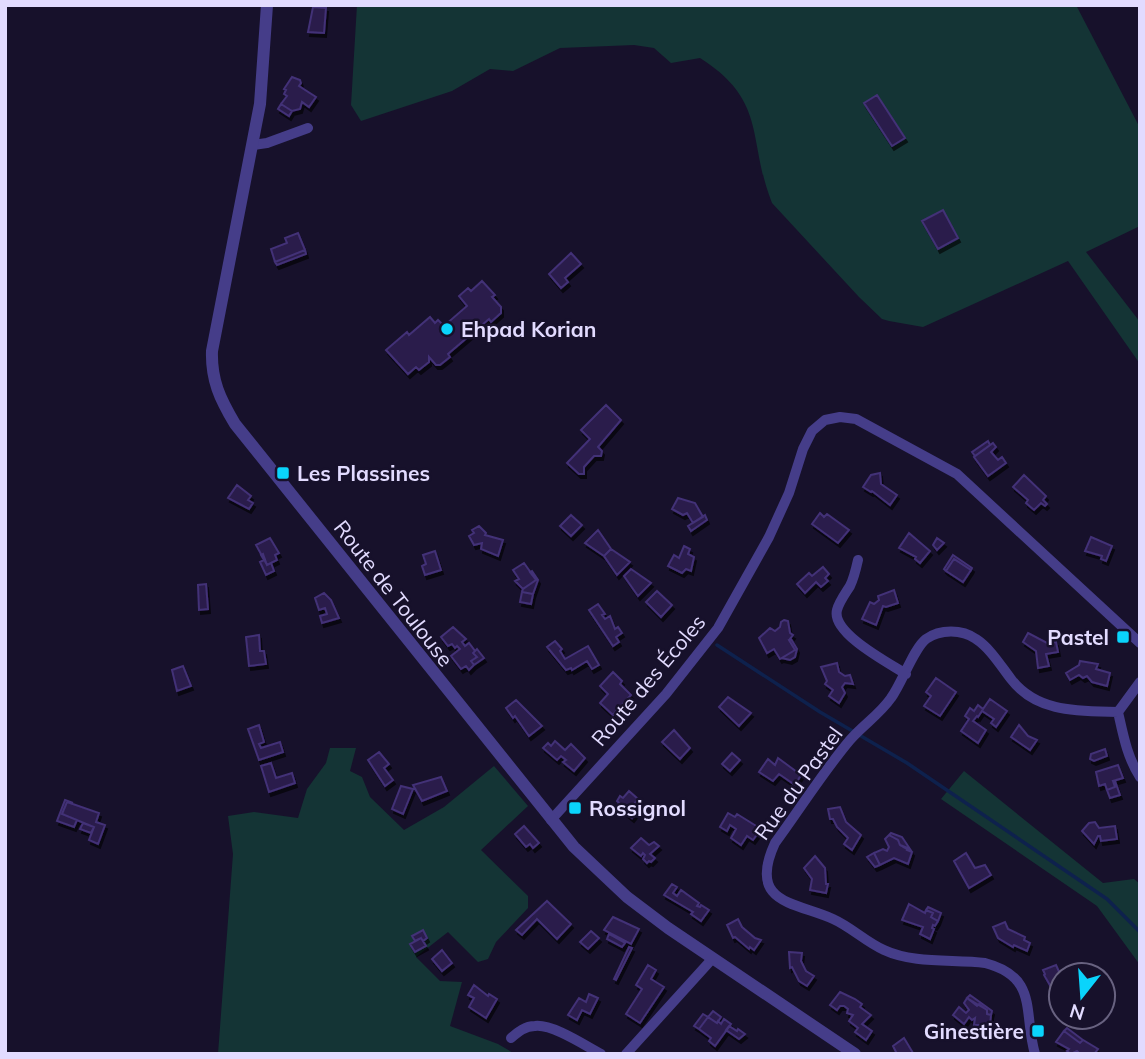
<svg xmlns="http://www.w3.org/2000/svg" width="1145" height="1059" viewBox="0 0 1145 1059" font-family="Mulish,sans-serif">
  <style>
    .green { fill: #143435 }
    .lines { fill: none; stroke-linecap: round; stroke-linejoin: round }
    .stream { stroke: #0e214d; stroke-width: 3.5 }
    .building { fill: #2a1e4b; stroke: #433077; stroke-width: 2; filter: url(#shadow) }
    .minor { stroke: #453d89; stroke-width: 10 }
    .tertiary { stroke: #453d89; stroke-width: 12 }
    .poi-dot { fill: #0ad4fc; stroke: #17112b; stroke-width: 2.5 }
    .labels { text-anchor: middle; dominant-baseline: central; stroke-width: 5; stroke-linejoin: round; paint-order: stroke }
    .poi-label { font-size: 21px; font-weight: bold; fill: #e2dbff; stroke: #17112b; text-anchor: start }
    .street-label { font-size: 21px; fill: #e2dbff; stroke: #17112b }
  </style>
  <defs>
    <filter id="shadow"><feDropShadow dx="2" dy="4" stdDeviation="0" flood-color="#0009"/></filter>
  </defs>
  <rect width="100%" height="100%" fill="#17112b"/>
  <path class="green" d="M357,5H1076L1140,128V226L1086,252L1140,322V364L1068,261L923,327L889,321L882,319L859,297L772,203C747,140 768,101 700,58L671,63L654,48L634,45L560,48L513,71L490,69L452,91L361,121L351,105Z
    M330,748H356L350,771L362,777L370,797L404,830L444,807L494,766L528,806L481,850L528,896V908L496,942L488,959L478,962L448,932L416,957L440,981L462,982L450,1026L498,1044L515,1054H218L233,854L228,816L254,812L298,818L307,789L326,763Z
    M964,771L1103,883L1134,879L1140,884V965L1097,906L941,799Z"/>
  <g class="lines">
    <path class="stream" d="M717,645L820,712L907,763L1107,899L1140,932"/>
  </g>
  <path class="building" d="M313,7L326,8L324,33L308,32Z
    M292,77L300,80L301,83L299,86L316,97L309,107L302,102L300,109L292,111L281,104L287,96L284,94L286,90L284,89Z
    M877,95L905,138L892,146L864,103Z
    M281,104L292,111L289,116L278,109Z
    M943,210L958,238L938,249L922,221Z
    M298,233L305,250L275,262L271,249L287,243L285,238Z
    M305,250L306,254L277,265L275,262Z
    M571,253L581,264L565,278L568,282L561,288L549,274Z
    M482,281L495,295L492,297L501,307V313L491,322L489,319L448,354L450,357L440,365H436L429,357V362L419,370L416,367L408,374L386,350L407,332L409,335L430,317L435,323L438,320L444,326L467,306L459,296L468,288L471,291Z
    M606,405L621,420L598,447L602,451L601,456H594L584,467V474H579L567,463L590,439L581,430Z
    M988,441L990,445L975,456L972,452Z
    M993,443L996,447L991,452L998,460L1002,457L1006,463L988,476L974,457Z
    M880,473L881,484L897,495L890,505L872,491L871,492L863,487L871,475Z
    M1024,475L1046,496L1043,500L1047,504L1045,506L1041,503L1034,510L1026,503L1028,500L1013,487Z
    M237,485L251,496L248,500L253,503L249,509L228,498Z
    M678,498L695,503L703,517L693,523L687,513L683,515L672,509Z
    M820,513L824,517L827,514L849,530L838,543L812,524Z
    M571,515L582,525L571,536L560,526Z
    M705,515L707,520L691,531L688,526Z
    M479,526L486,533L485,535L503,540L498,556L481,549L482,543L474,545L469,536L474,533L472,530Z
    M598,530L611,549L604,556L585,543Z
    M909,533L930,551L920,563L915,559L916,557L899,548Z
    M1091,537L1112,546L1106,561L1101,559L1102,556L1085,551Z
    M270,538L279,553L275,555L277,560L267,565L256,545Z
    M937,538L944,543L937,550L933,545Z
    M684,546L690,549L688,554L694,557L691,571L686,569L682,573L668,566L674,555L679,558Z
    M611,549L630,562L617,575L604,556Z
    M435,551L441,570L425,575L422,566L426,564L423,555Z
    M263,554L267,565L271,563L274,571L266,575L260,562L264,560L261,555Z
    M953,555L972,568L971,570L954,559L946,571L944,569Z
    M954,559L971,570L963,582L946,571Z
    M524,563L536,580L523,589L515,581L519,579L513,570Z
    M823,567L829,574L825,578L828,581L821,587L816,582L805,593L797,584L809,573L812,576Z
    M631,569L651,583L638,596L624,576Z
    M532,571L538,580L533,594L522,592L523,589L536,580L530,572Z
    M206,584L208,609L199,610L198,585Z
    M894,590L898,603L886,607L883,606L876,625L862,619L870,602L874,604L879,600L878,596Z
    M657,591L672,605L661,617L646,602Z
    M522,592L533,594L531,604L520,602Z
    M324,593L331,600L339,618L322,623L320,616L327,614L325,608L319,610L315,598Z
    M598,604L605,614L602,615L605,619L610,616L615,629L618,627L622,633L616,637L619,642L613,646L589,610Z
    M784,620L788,621L790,633L793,635L789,640L795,650L780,659L774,649L767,653L759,638L770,628L775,631L780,627L781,622Z
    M453,627L466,639L462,642L465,646L469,643L475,651L473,653L477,657L471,661L474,665L469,670L466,666L461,669L451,656L460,649L457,646L455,648L452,644L448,646L441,637Z
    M1028,633L1047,643L1056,642L1058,652L1046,654L1049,666L1038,668L1036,651L1023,642Z
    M259,635L260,651H264L266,664L249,666L246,637Z
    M791,639L797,649L795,657L790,660L782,658L795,650L789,640Z
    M555,641L562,649L560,651L565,659L588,646L599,665L592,669L587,661L572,670L571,668L566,670L547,647Z
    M477,649L484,658L474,665L471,661L477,657L473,653Z
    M1080,661L1098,664L1096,669L1110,673L1107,686L1092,682L1087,676L1083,678L1079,675L1070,680L1066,673L1079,665Z
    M837,663L839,672L845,676L850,675L853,684L845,683L842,687L845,693L839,703L829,696L833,690L825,684L827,681L821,667Z
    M183,666L191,686L177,691L172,670Z
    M613,672L622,681L620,684L631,695L613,715L600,703L608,694L600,686Z
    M936,678L956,692L940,716L924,706L931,696L926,692Z
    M728,697L751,713L739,726L719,707Z
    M990,699L1007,711L996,727L991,723L994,719L982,711L978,717L977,716L973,721L986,730L978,743L961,731L969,719L965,716L970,708L974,711L978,705L983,709Z
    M516,700L542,726L529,736L515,716L513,718L506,708Z
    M259,725L264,742L259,744L261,748L280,742L283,752L259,760L248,729Z
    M1019,725L1028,736L1037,740L1030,750L1011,737Z
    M674,730L690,748L680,759L662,742Z
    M555,741L565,750L571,744L585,758L574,771L563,762L566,760L561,756L557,760L543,748L548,743L551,746Z
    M1105,749L1107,756L1094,761L1090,759L1091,754Z
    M379,752L389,764L384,768L393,780L385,786L368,760Z
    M732,753L740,760L730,771L722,764Z
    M778,758L801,775L795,785L779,774L773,781L759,772L768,759L775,765Z
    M271,763L276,778L292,773L295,783L269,792L261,766Z
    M1118,765L1123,778L1113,781L1115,787L1107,790L1105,784L1099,786L1096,772Z
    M441,777L447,791L422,801L413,785Z
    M1113,781H1115L1120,795L1110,798L1107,790L1115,787Z
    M401,786L413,789L403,814L392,809Z
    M629,791L638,799L635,803L640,808L632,818L617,806L619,803L617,801L620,796L623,798Z
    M65,800L73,803L67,802L62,814L77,820L74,827L57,821Z
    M67,802L99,813L96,822L105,825L98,844L89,840L94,827L62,814Z
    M840,807L846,822L861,835L852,850L844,844L848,838L837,827L833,819H830L828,809Z
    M728,813L735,817L737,814L761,829L753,840L747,836L741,845L731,838L736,829L730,825L727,831L720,827Z
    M1095,822L1099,828L1115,826L1117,839L1101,841L1100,836H1098L1094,844L1082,831L1089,823Z
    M83,823L94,827L91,833L80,829Z
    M524,826L539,843L533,848L530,844L526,847L515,834Z
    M891,833L902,837L912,852L900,845L898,840L889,835Z
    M889,835L898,840L900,845L908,848L907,850L912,852L908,864L894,858L880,865L874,853L883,849L887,851L889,847L885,839Z
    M641,838L649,845L654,842L659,846L650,854L655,858L651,862L649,861L647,863L643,859L645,855L643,853L641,856L631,848Z
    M874,853L880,865L875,867L867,857Z
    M966,853L975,868L985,865L991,875L969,888L954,861Z
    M815,856L825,868L826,884H828L826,893L810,890L812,879L804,868Z
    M672,884L677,887L673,893L677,896L681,890L699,903L697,906L700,907L701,905L709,910L701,921L691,914L693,912L664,895Z
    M547,901L571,924L557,939L537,919L522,935L516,930Z
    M909,904L925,913L926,910L933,913L931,917L938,921L935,926L933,925L932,928L934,929L930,939L920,934L923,927L902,920Z
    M928,907L941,913L938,921L931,917L933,913L926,910Z
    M613,917L639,929L631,944L604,930Z
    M738,919L742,927L755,938L761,940L754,950L750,947L749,949L735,937L733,938L727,925Z
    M1005,922L1008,929L1025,937L1024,940L1030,943L1027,951L1014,945L1013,947L998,938L993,927Z
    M423,930L427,938L423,941L421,938L415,941L412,936Z
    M591,931L599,938L588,949L580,942Z
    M609,934L625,943L622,947L607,939Z
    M421,938L426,946L415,952L410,944Z
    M629,947L632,948L616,980L614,979Z
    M442,950L452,963L442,971L432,959Z
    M789,952L802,953L801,961L806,971L814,976L807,986L799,981L792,967L790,968Z
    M648,965L656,970L651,979L664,987L640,1023L626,1014L642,989L636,985Z
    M1056,965L1061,976V994L1054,985L1051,987L1044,975L1045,974L1043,970Z
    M474,985L488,996L489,994L497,999L486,1018L469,1007L474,998L468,995Z
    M840,992L855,999L862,1004L860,1007L871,1015L862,1024L872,1031L866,1040L855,1032L858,1028L849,1021L853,1015L847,1013L848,1009L844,1006H840L837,1010L830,1005Z
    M589,994L598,998L590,1014L582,1010L577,1020L568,1015L579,998L586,1002Z
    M970,995L992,1011L991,1015L987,1014V1010L979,1004L977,1006L967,998Z
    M967,998L987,1010V1014L991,1015L990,1025H974L975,1018L972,1020L969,1017L964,1024L953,1015L959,1007L966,1013L969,1010L964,1003Z
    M713,1011L721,1017L717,1023L708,1017Z
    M703,1014L708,1017L699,1029L694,1026Z
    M708,1017L717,1023L718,1021L721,1024L724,1019L731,1024L715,1046L709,1041L711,1038L699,1029Z
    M729,1026L737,1031L738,1029L745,1034L739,1039L726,1030Z
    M1067,1028L1083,1040L1080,1043L1064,1031Z
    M1064,1031L1080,1043L1083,1040L1098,1049L1094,1054H1080L1077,1051L1071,1054L1067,1051L1069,1049L1056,1042Z
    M904,1038L913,1053L916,1054H897L893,1046Z"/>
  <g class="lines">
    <path class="minor" d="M253,145L267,143L308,128
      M858,560C856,569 854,578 850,586C845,594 839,602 837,610C831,633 889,663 906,674
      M1140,682L1118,712C1123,734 1127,757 1140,777
      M551,820L666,694L718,628L769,537L789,493L803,449L812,431L825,420L840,417L856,419L957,474L1140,643
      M511,1038C518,1032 525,1026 535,1026C553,1024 584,1045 601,1054
      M626,1054L713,958
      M1035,1054C1023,1013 1039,977 985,963C953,959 914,964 884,950C866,942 851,927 833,919C795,902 747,904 775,843C800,809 823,772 850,740C863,725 880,714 891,698C902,683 914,648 926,639C940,629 962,629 976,639C990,648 1001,666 1011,679C1037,713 1079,711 1118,712"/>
    <path class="tertiary" d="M267,5L260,104L212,351C211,380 220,399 235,424L574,847L627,897L668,928L855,1054"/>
  </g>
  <g class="poi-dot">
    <circle cx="447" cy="329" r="7"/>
    <rect x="276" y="466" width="14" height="14" rx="3.5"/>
    <rect x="1116" y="630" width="14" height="14" rx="3.5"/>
    <rect x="568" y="801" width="14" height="14" rx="3.5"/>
    <rect x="1031" y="1024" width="14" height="14" rx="3.5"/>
  </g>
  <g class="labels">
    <g class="poi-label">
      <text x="461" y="329">Ehpad Korian</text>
      <text x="297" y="473">Les Plassines</text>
      <text x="1109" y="637" text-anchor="end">Pastel</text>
      <text x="589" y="808">Rossignol</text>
      <text x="1024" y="1031" text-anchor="end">Ginestière</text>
    </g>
    <g class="street-label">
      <text transform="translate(394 593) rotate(52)">Route de Toulouse</text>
      <text transform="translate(648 680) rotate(-50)">Route des Écoles</text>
      <text transform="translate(798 783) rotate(-54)">Rue du Pastel</text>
    </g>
  </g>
  <rect width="1145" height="1059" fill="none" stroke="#e2dbff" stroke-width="14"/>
  <g transform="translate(1082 996) rotate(197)"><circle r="33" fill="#17112b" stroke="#686280" stroke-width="2"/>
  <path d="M0-5L12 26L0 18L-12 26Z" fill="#0ad4fc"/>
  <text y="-10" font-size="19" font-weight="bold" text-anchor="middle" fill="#e2dbff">N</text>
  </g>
</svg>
